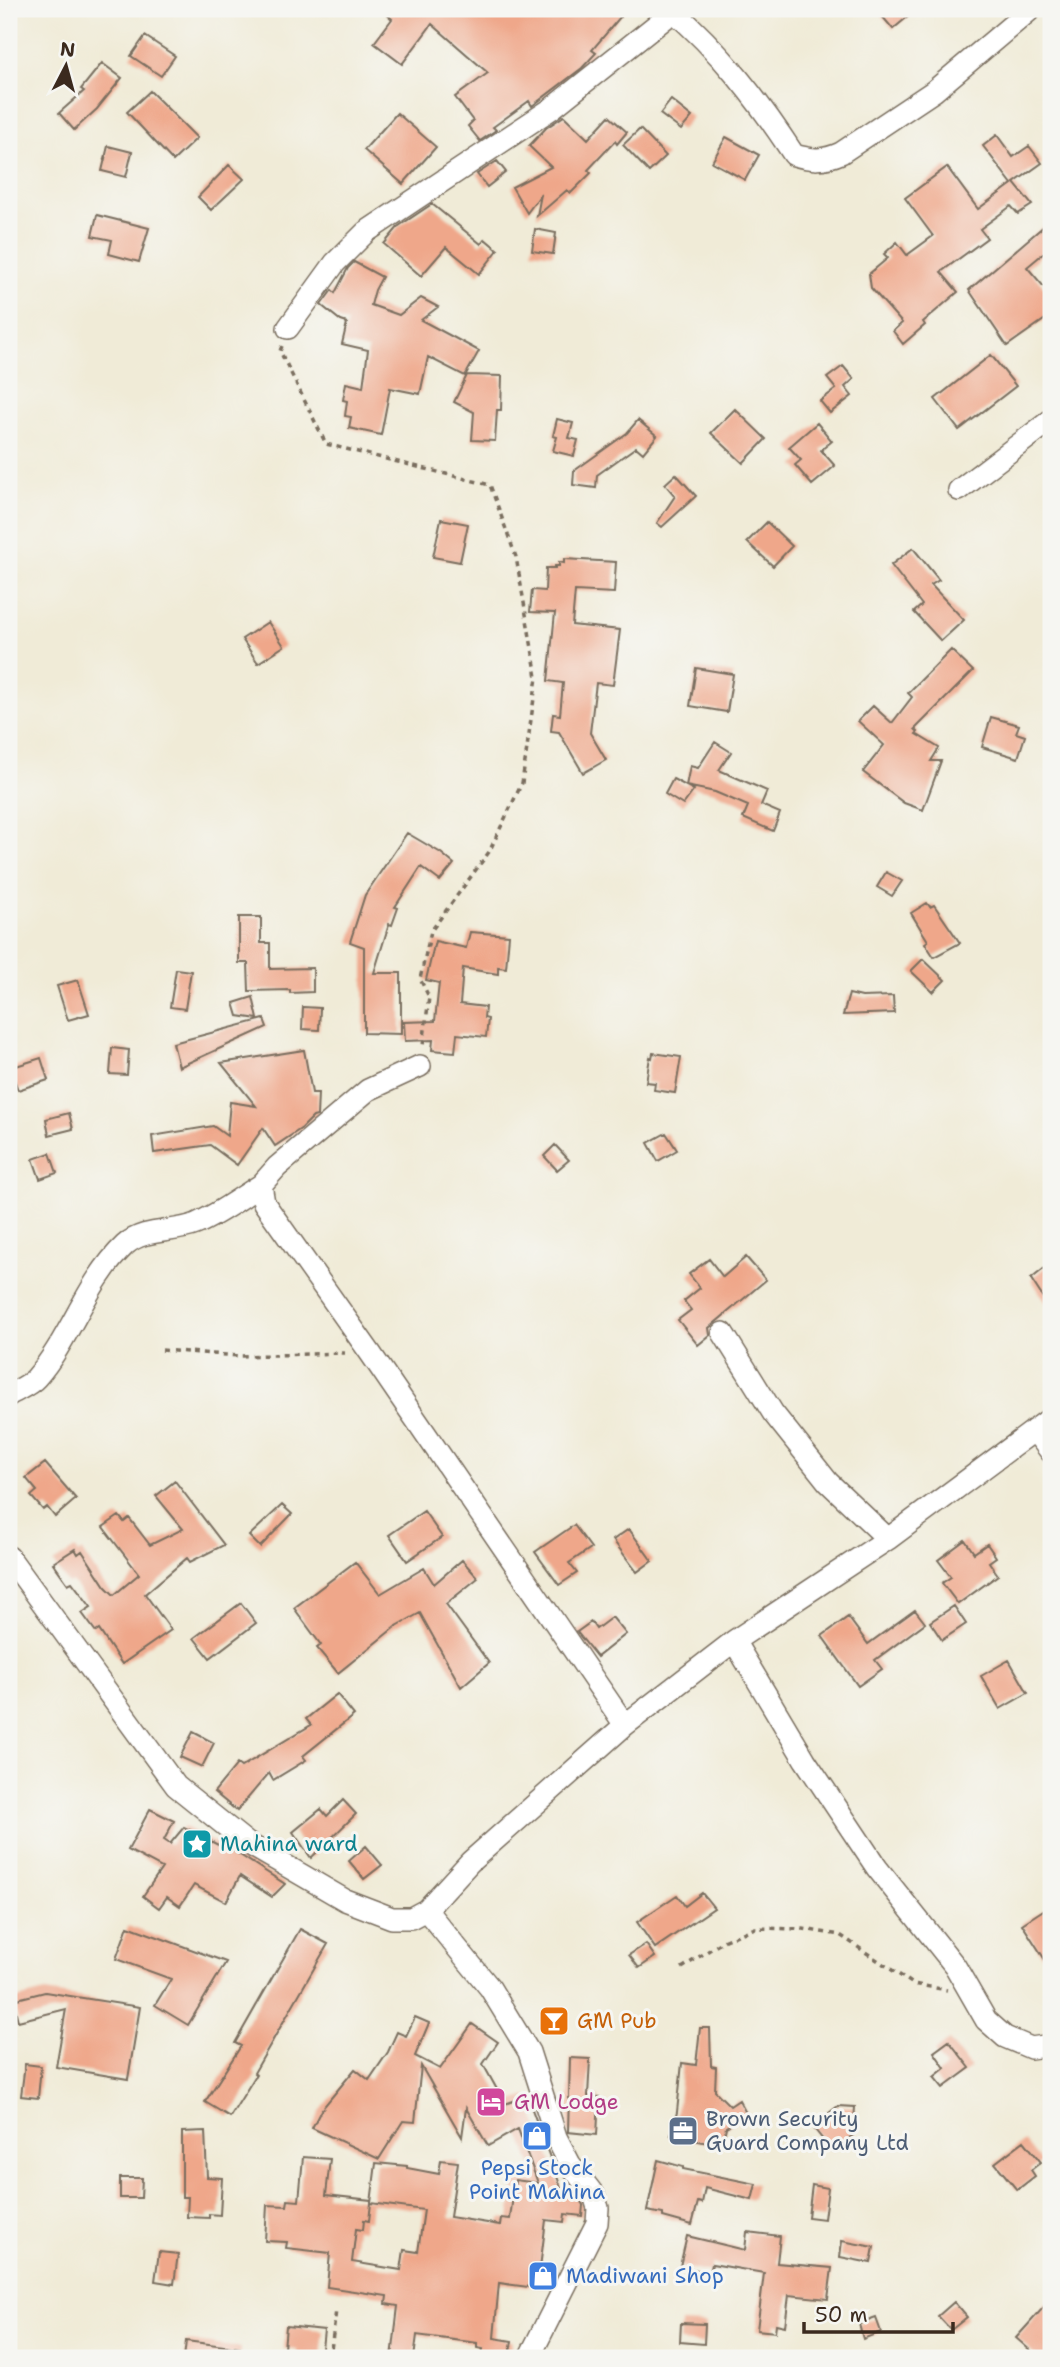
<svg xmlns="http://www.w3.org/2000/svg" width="1060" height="2367" viewBox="0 0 1060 2367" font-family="'Shantell Sans',sans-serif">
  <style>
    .building { fill: #efa78a; fill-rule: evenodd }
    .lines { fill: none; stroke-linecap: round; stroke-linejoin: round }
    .minor-casing { stroke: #7a6e5f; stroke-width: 24 }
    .path { stroke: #7a6e5f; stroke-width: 3.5; stroke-dasharray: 5 5; stroke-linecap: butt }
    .minor { stroke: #fff; stroke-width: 21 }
    .labels { text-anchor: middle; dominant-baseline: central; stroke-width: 6; stroke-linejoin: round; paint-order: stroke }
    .culture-label { font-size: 21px; fill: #0d838f; stroke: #f6f6f2; text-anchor: start }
    .food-label { font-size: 21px; fill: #c56008; stroke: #f6f6f2; text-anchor: start }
    .hotel-label { font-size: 21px; fill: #b23c85; stroke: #f6f6f2; text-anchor: start }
    .service-label { font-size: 21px; fill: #4e5e75; stroke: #f6f6f2; text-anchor: start }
    .shop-label { font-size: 21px; fill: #366cbe; stroke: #f6f6f2 }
  </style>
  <rect width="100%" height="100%" fill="#f6f6f2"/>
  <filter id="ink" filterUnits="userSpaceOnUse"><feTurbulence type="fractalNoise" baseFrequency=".0143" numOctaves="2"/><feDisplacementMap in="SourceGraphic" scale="14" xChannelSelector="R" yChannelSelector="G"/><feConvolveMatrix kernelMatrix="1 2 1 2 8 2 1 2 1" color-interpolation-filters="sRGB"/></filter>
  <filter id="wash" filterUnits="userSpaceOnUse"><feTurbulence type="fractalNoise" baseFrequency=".00686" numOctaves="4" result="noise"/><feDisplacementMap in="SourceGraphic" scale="28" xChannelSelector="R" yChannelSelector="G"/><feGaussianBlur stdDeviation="1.57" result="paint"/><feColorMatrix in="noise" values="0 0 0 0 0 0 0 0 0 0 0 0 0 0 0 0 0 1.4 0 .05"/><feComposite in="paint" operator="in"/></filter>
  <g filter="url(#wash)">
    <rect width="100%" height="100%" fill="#f0ebd7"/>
    <g id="blocks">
      <path class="building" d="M381,9H627L592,50L596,53L582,68L532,106L529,101L493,127L496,130L480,141L468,126L473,121L455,97L488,73L432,24L402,64L374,43L392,19Z
        M876,9H917L893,29Z
        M145,36L175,56L161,76L131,56Z
        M102,63L122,78L97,109L74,130L59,113L84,91L81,89Z
        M150,91L197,138L173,161L127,112Z
        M671,100L692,117L681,130L660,114Z
        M397,113L436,147L403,184L364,150Z
        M564,116L588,139L609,116L627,132L617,144L615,141L588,170L591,173L571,193L567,190L537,216L541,194L527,213L512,187L551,167L529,146L546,128Z
        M640,129L666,156L649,172L623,145Z
        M997,135L1013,157L1029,146L1042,163L1014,183L1032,205L1018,214L1011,206L980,229L987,238L941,272L958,292L923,322L925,325L903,344L893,331L902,323L871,288L869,274L888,258L884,254L897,242L907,255L933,236L905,198L947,167L978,209L1012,184L983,146Z
        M726,137L759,155L745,180L712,162Z
        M108,146L132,152L126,177L102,171Z
        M497,161L506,172L487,187L477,174Z
        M229,165L244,179L211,210L198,197Z
        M432,204L481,244L485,239L498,250L479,274L446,247L421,276L384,244L399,226Z
        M97,215L149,228L139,262L109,254L112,240L92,236Z
        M1051,220V247L1027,267L1051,295V315L1007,346L969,290Z
        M535,229L556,233L553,254L532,251Z
        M354,262L382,277L375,290L371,305L399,315L421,298L438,307L421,320L479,351L465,376L428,357L420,394L390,388L381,435L349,428L351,417L345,416L347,401L343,400L346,383L363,387L368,350L342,344L347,323L341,321L321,305L332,290L335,293L348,268Z
        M991,355L1016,386L959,430L935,399Z
        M843,366L854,379L845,387L852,396L830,413L820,401L836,389L827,378Z
        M467,375L502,376L501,410H497L495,441L472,440L474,412L454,402Z
        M735,409L766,439L743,463L711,433Z
        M557,419L573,423L569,438L578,440L574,456L553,451L557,437L553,436Z
        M638,420L657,436L643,453L636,447L597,475L596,488L573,485L574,471L627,433Z
        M817,423L832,441L821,450L835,466L812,485L795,465L801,460L789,447Z
        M676,474L696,496L662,527L657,523L675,496L665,484Z
        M441,519L468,524L460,562L433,557Z
        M767,522L792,546L773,566L747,542Z
        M913,548L939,580L931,585L964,620L941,641L914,612L922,605L891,565Z
        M564,559L616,562L614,593L575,591L572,625L620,630L613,685L596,683L590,733L606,760L583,773L559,732L551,731L553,714L560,715L563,683L548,681L555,613L530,612L532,590L545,591L546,568H555V566H559V562L564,563Z
        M268,622L284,646L258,663L242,639Z
        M951,650L973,671L915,729L918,732L916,734L939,748L931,761H941L923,810L904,803L863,772L884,745L858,721L873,706L892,723L912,697L908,693Z
        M696,668L733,674L727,712L690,706Z
        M991,717L1019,725L1016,733L1025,736L1018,758L982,747Z
        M715,742L731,752L719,770L767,791L761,805L780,813L773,831L743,818L748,806L715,792L686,786L690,766L698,768Z
        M673,779L694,790L683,805L665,794Z
        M407,833L441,853L454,864L440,881L421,867L395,907L398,908L392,925L389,924L374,973H401V1034L364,1033V947L350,942L365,895Z
        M886,872L902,881L892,896L877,887Z
        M927,903L930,907L934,905L960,943L934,957L925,943L928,941L911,913Z
        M239,917H261V943H270V969L313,968V992L290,993V990L249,991L248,963H239Z
        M470,932L509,935L506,968L498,967V974L463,968L460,1004L485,1007L484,1018L488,1019L486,1037L457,1034L455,1052L432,1050L433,1040L405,1041L404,1022L435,1021L439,983L426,980L435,941L466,948Z
        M923,959L945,980L933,992L911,971Z
        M176,969L191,971L185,1009L170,1007Z
        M78,980L89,1014L68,1020L57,986Z
        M849,994L862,997L893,996L894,1013L843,1015Z
        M253,997L258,1019L238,1016L234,1003Z
        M303,1007L320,1008L319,1030L302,1029Z
        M264,1019L267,1027L179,1067L173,1043Z
        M112,1048L129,1050L127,1075L110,1074Z
        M304,1050L312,1093H318L317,1116L313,1117L302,1128L275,1146L263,1128L237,1165L210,1145L154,1153L152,1136L213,1126L227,1136L230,1102L256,1106L221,1063Z
        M653,1053L681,1057L675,1093L654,1090L655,1083L646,1082L650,1057L652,1058Z
        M41,1058L48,1080L18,1090L10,1068Z
        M69,1113L73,1129L49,1135L46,1119Z
        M666,1133L677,1150L658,1161L648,1143Z
        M555,1145L569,1160L557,1170L544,1156Z
        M50,1153L57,1173L40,1179L33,1159Z
        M746,1257L766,1280L709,1328L710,1335L698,1345L678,1320L691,1310L684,1301L700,1288L689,1274L709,1259L723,1277Z
        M1051,1263V1310L1031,1279Z
        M45,1463L76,1499L55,1517L47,1507L43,1510L31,1496L37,1491L26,1478Z
        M175,1481L224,1545L190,1562L187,1558L145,1594L171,1630L122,1664L99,1630L96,1632L82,1613L91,1607L72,1582L68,1584L53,1563L75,1549L78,1554L82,1551L105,1586L114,1595L139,1574L103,1527L119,1516L124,1522L129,1518L150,1545L183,1529L156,1496Z
        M282,1505L292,1514L260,1547L249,1536Z
        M424,1511L442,1537L407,1561L389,1535Z
        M574,1525L591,1548L569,1563L577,1573L559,1585L535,1552Z
        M629,1529L652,1561L637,1572L613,1540Z
        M965,1540L974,1553L987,1544L996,1557L989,1562L998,1575L958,1604L942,1583L951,1577L938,1560Z
        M462,1560L478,1578L446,1604L489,1663L461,1687L420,1613L395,1627L338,1673L317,1648L321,1645L294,1608L355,1562L380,1594L424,1568L434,1584Z
        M241,1603L256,1623L210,1658L194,1638Z
        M954,1606L966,1624L942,1640L930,1622Z
        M915,1610L925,1623L875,1660L882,1669L858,1686L822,1636L848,1617L868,1644Z
        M612,1617L626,1634L597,1657L577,1632L591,1622L596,1629Z
        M1009,1660L1028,1693L1000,1709L981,1676Z
        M337,1694L354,1715L303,1756L306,1760L273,1780L269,1773L237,1811L214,1792L237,1764L241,1767L311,1725L306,1719Z
        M193,1732L214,1743L202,1767L180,1757Z
        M343,1800L356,1814L311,1858L293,1832L321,1809L327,1816Z
        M150,1809L174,1821L164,1840L170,1844L184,1827L222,1847L223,1844L285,1884L272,1897L240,1876L226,1902L194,1885L180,1906L167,1897L159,1908L143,1896L162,1868L128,1850Z
        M366,1846L382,1865L364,1879L349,1861Z
        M702,1893L714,1908L655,1948L637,1922L677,1895L685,1906Z
        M1051,1905V1969L1022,1924Z
        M128,1926L226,1962L188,2025L155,2005L171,1979L116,1959Z
        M300,1929L328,1944L254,2073L256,2075L230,2117L205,2102L241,2046L235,2043Z
        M646,1944L655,1957L639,1968L629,1955Z
        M45,1992L140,2007L128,2079L56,2067L66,2009L18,2021L13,2000Z
        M415,2017L429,2023L415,2056L440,2069L472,2024L498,2042L483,2064L505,2104L527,2096L565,2198V2186L571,2187L583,2205L582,2216L565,2214L564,2222L546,2220L540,2268L547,2269L545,2287L529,2285L528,2287L499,2283L494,2338L512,2341L509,2358L482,2356L483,2349L477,2348V2343L417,2335L414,2358H392L398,2306L386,2304L387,2296L327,2287L330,2253L286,2248L287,2242L265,2241L267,2205L287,2206L288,2200L299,2201L303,2157L330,2159L326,2195L371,2200V2203L376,2163L407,2166V2168L439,2174L441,2160L458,2162L450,2217L500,2225L501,2218L510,2219L515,2180L538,2183L518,2129L488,2146L466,2108L462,2137L421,2066L415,2122L403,2121L379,2159L312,2128L321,2110L355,2069L369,2080L388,2052L397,2032L406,2036ZM371,2203L424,2210L418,2252L404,2250L401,2270L352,2262L356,2229L363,2230L364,2220L369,2221Z
        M700,2028H710L711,2066L716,2067L715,2091L730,2106L739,2100L747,2115L726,2127L722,2146L671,2135L677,2112L682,2063L696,2065Z
        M949,2041L970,2068L943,2088L934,2077L945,2068L934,2052Z
        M570,2058L590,2059L588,2096L599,2097L597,2135L568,2132Z
        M25,2064L41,2066L38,2098L21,2096Z
        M838,2106L855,2107L853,2135L832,2151L812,2126Z
        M205,2131L207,2177L222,2178L220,2215L209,2214V2218L187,2217L188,2197H182V2132Z
        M1024,2141L1041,2162L1031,2170L1035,2176L1017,2190L995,2163Z
        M658,2160L683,2167V2169L756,2184L752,2200L705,2188L702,2203L698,2202L692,2225L663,2217V2214L647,2211Z
        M120,2178H142L141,2198H120Z
        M812,2185L828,2188L824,2219L808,2217Z
        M747,2232L780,2236L777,2263L832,2268L828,2299L789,2295L785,2326L776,2324L775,2332L757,2330L764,2273L712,2264L710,2273L680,2266L687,2236L745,2250Z
        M842,2241L874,2247L871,2263L840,2257Z
        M159,2252L178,2254L174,2284L155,2281Z
        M1051,2299V2358H1039L1016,2338Z
        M954,2302L967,2317L951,2330L938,2316Z
        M876,2318L881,2332L863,2339L859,2324Z
        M681,2323L705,2324L704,2344L680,2342Z
        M286,2326L324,2330L321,2358H296L297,2350L284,2349Z
        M186,2341L240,2348L239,2358H184Z"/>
    </g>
  </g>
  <g filter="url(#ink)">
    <use href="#blocks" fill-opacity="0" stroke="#7a6e5f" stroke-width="2"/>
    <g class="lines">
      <g class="minor-casing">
        <path id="minor" d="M671,9C720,51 758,100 794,155C812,160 823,161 841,153L934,91L1031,9
          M288,328L335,263L366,232L551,109L674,11
          M959,490L1051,420
          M420,1066L368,1090L277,1167L261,1185L264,1203L371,1354L625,1725
          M723,1333L773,1413L828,1482L888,1539
          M9,1395C17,1390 30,1385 36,1378C71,1338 86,1282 125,1245C143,1228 174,1233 196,1224C219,1214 240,1198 261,1185
          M1034,1430L1051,1452
          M9,1557L176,1786L247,1843L345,1900L392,1918H411L426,1910L470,1862L625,1725L734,1641L888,1539L1051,1418
          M734,1641L805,1760L877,1868L955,1966L986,2020L1005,2037L1031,2048L1051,2045
          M426,1910L490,1988L529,2052L556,2137L570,2164L594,2195L598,2208L597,2223L529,2358"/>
      </g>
      <path class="path" d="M282,346L280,351L326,444L490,485L516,557L537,677L522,783L489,852L431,931L420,979L429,997L423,1046
        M162,1350L239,1356L345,1353
        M682,1968L725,1940L755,1928L803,1929L840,1935L913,1984L947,1990
        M330,2358L336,2310"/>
      <use href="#minor" class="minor"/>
    </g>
  </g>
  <defs>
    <g id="sight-square" transform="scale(1.575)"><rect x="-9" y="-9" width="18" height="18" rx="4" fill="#0f9aa8" stroke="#f6f6f2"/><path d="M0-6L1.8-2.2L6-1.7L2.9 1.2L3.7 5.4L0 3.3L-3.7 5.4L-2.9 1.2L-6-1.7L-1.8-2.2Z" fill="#fff"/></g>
    <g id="bar-square" transform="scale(1.575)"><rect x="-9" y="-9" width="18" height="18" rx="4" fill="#e8710a" stroke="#f6f6f2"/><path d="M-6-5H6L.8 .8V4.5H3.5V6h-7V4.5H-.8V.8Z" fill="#fff"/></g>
    <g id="hotel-square" transform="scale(1.575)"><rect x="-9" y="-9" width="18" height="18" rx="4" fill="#d1479c" stroke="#f6f6f2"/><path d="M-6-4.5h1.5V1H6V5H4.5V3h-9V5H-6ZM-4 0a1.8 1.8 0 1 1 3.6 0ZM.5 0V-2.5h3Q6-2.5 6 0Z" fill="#fff"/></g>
    <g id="office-square" transform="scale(1.575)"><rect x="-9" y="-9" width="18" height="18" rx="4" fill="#5c6f8a" stroke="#f6f6f2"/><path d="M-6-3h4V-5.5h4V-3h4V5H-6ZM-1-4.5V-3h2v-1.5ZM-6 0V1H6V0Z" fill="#fff"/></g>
    <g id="shop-square" transform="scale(1.575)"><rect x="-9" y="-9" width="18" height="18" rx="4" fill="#3f7fe0" stroke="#f6f6f2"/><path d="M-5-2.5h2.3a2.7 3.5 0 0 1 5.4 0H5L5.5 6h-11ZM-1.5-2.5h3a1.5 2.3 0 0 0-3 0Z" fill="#fff"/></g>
  </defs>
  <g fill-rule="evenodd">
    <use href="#sight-square" x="197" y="1844"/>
    <use href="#bar-square" x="554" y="2021"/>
    <use href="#hotel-square" x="491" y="2102"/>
    <use href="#office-square" x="683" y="2131"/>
    <use href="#shop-square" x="537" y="2136"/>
    <use href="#shop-square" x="543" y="2276"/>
  </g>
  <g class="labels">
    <g class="culture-label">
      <text x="220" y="1844">Mahina ward</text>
    </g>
    <g class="food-label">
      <text x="577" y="2021">GM Pub</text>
    </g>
    <g class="hotel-label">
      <text x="514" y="2102">GM Lodge</text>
    </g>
    <g class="service-label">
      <text x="706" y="2119">Brown Security<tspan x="706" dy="24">Guard Company Ltd</tspan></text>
    </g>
    <g class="shop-label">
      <text x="537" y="2168">Pepsi Stock<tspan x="537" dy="24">Point Mahina</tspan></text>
      <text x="566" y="2276" text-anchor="start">Madiwani Shop</text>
    </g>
  </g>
  <rect width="1060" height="2367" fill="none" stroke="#f6f6f2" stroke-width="35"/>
  <g transform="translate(66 66) rotate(6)" stroke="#f6f6f2" stroke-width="5" paint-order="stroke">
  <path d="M0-5L12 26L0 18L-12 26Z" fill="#3b2a1e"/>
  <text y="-10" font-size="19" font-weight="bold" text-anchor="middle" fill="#3b2a1e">N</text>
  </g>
  <path d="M804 2322v10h149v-10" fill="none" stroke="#3b2a1e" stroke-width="3.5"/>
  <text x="815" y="2322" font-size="21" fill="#3b2a1e" stroke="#f6f6f2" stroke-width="5" paint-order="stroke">50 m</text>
</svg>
